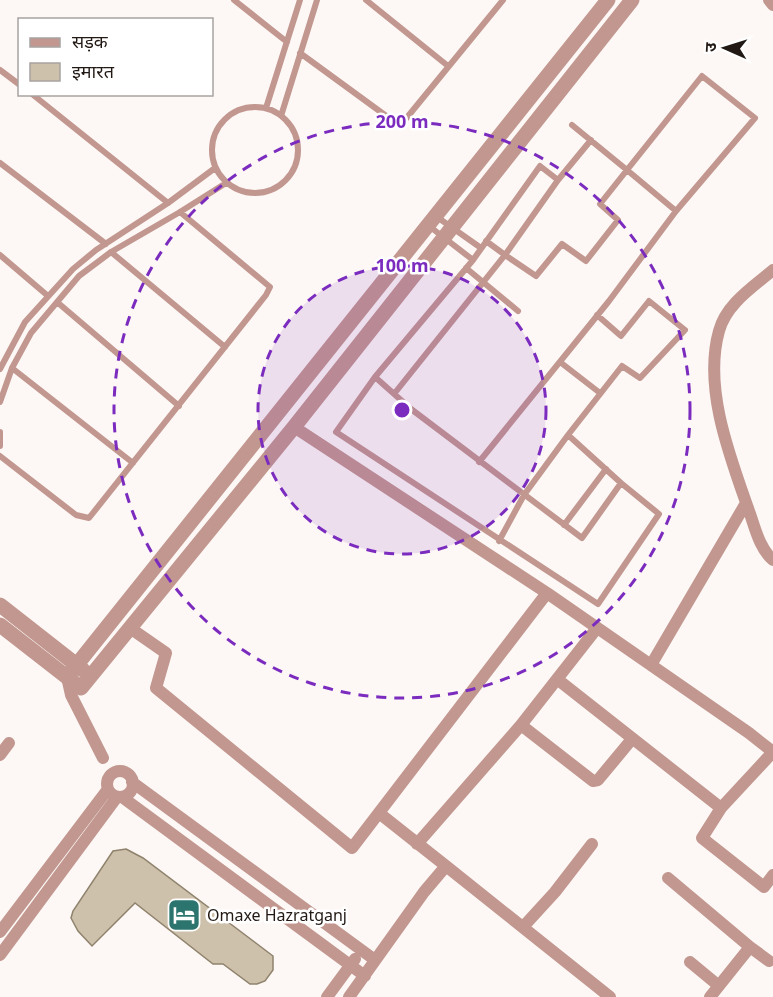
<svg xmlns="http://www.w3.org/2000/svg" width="773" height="997" viewBox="0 0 773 997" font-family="'Noto Sans','Noto Sans Devanagari',sans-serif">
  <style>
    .building { fill: #cec1ab; stroke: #8f836d; stroke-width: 1.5 }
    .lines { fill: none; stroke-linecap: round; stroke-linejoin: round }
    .service { stroke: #c29790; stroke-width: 6 }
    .minor { stroke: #c29790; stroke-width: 12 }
    .tertiary { stroke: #c29790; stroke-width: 15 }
    .ring { fill: none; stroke: #7b2cbf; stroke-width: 3; stroke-dasharray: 10 8 }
    .labels { text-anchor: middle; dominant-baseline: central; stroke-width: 5; stroke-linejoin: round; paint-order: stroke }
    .poi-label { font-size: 16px; fill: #221914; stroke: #fff; text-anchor: start }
    .centre { fill: #7b2cbf; stroke: #fff; stroke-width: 3 }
    .ring-label { font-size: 18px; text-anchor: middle; font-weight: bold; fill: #7b2cbf; stroke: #fff; stroke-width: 5; stroke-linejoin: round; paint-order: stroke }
  </style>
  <rect width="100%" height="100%" fill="#fdf8f5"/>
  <path class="building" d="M126,849L143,858L273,956V970L265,981L257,984H250L223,964H213L135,903L92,946L78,931L71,918L73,911L113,851Z"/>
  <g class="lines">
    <path class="service" d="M234,0L287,42
      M366,0L448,66
      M300,53L400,126L503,0
      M0,70L20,85
      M32,94L168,203
      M212 150a43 43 0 1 1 86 0a43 43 0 1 1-86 0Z
      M266,108L300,0
      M281,116L317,0
      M0,163L106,244
      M558,180L505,255L536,276L562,244L586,261L618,220L600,204L627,170L676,211
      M437,217L481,248
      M429,226L473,260
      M111,252L225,347
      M0,255L48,296
      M466,268L518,311
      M57,302L179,406
      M560,362L600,393
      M12,368L133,463
      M0,369L25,322L73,269L96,250L168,203L215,168
      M375,377L336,432L598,604L659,514L621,483
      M394,394L505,255L486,241
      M0,402L12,368L31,333L79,276L111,252L180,212L226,183
      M0,432V446
      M568,435L621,483L582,538L411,409L375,377L473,260L540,166L558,180L591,140
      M0,456L76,515L89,518L266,295L270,287L180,212
      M479,462L609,301L676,211L755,118L702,76L627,170L572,125
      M564,525L606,469
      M499,541L524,495L568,435L622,366L640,378L685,330L649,301L621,336L597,315"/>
    <path class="minor" d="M769,0L773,5
      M773,270C753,287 726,304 719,331C703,388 730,457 749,511C755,527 759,548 773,560
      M294,427L547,593L749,733L773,752L721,808L702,838L764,887L773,875
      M130,628L166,653L156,688L352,848L547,593
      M651,665L746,503
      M67,677L71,695L103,758
      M557,679L721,808
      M521,725L593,781L598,780L632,739
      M0,755L9,743
      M107 784a13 13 0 1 1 26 0a13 13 0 1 1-26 0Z
      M132,782L375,960
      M122,797L365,976
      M379,813L446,866
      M417,844L521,725L597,628
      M668,878L750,947
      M523,927L555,892L592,844
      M0,932L108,789
      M0,955L117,797
      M690,962L719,986
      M327,997L355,959
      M349,997L424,892L446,866L610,997
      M710,997L750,947L769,961"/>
    <path class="tertiary" d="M0,605L83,670
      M0,625L81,688L294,427L632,0
      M67,677L608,0"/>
  </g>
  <circle cx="402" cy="410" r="144" fill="#7b2cbf" fill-opacity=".12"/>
  <g class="ring">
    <circle cx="402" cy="410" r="144"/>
    <circle cx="402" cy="410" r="288"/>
  </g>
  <defs>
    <g id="hotel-square" transform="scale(1.725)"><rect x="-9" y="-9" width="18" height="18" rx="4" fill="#2c746e" stroke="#fff"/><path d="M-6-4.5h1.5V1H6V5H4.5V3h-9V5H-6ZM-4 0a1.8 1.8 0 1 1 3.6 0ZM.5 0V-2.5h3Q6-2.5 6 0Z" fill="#fff"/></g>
  </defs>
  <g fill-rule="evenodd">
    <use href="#hotel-square" x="184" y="915"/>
  </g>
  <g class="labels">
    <g class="poi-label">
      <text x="207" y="915">Omaxe Hazratganj</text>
    </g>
  </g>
  <circle cx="402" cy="410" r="9" class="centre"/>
  <g class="ring-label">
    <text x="402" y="128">200 m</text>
    <text x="402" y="272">100 m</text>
  </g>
  <rect x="18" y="18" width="195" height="78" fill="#ffffff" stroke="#a7a3a1" stroke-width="1.5"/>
  <rect x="30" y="38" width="30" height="9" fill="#c29790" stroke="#a7a3a1" stroke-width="1.5"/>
  <text x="72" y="48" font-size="18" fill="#221914">सड़क</text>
  <rect x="30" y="63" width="30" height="18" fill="#cec1ab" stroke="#a7a3a1" stroke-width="1.5"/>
  <text x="72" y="78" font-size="18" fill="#221914">इमारत</text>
  <g transform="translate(725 48) rotate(273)" stroke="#ffffff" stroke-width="4.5" paint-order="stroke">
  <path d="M0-4.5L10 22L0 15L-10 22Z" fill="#221914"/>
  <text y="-9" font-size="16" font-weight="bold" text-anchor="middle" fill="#221914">उ</text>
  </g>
</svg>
